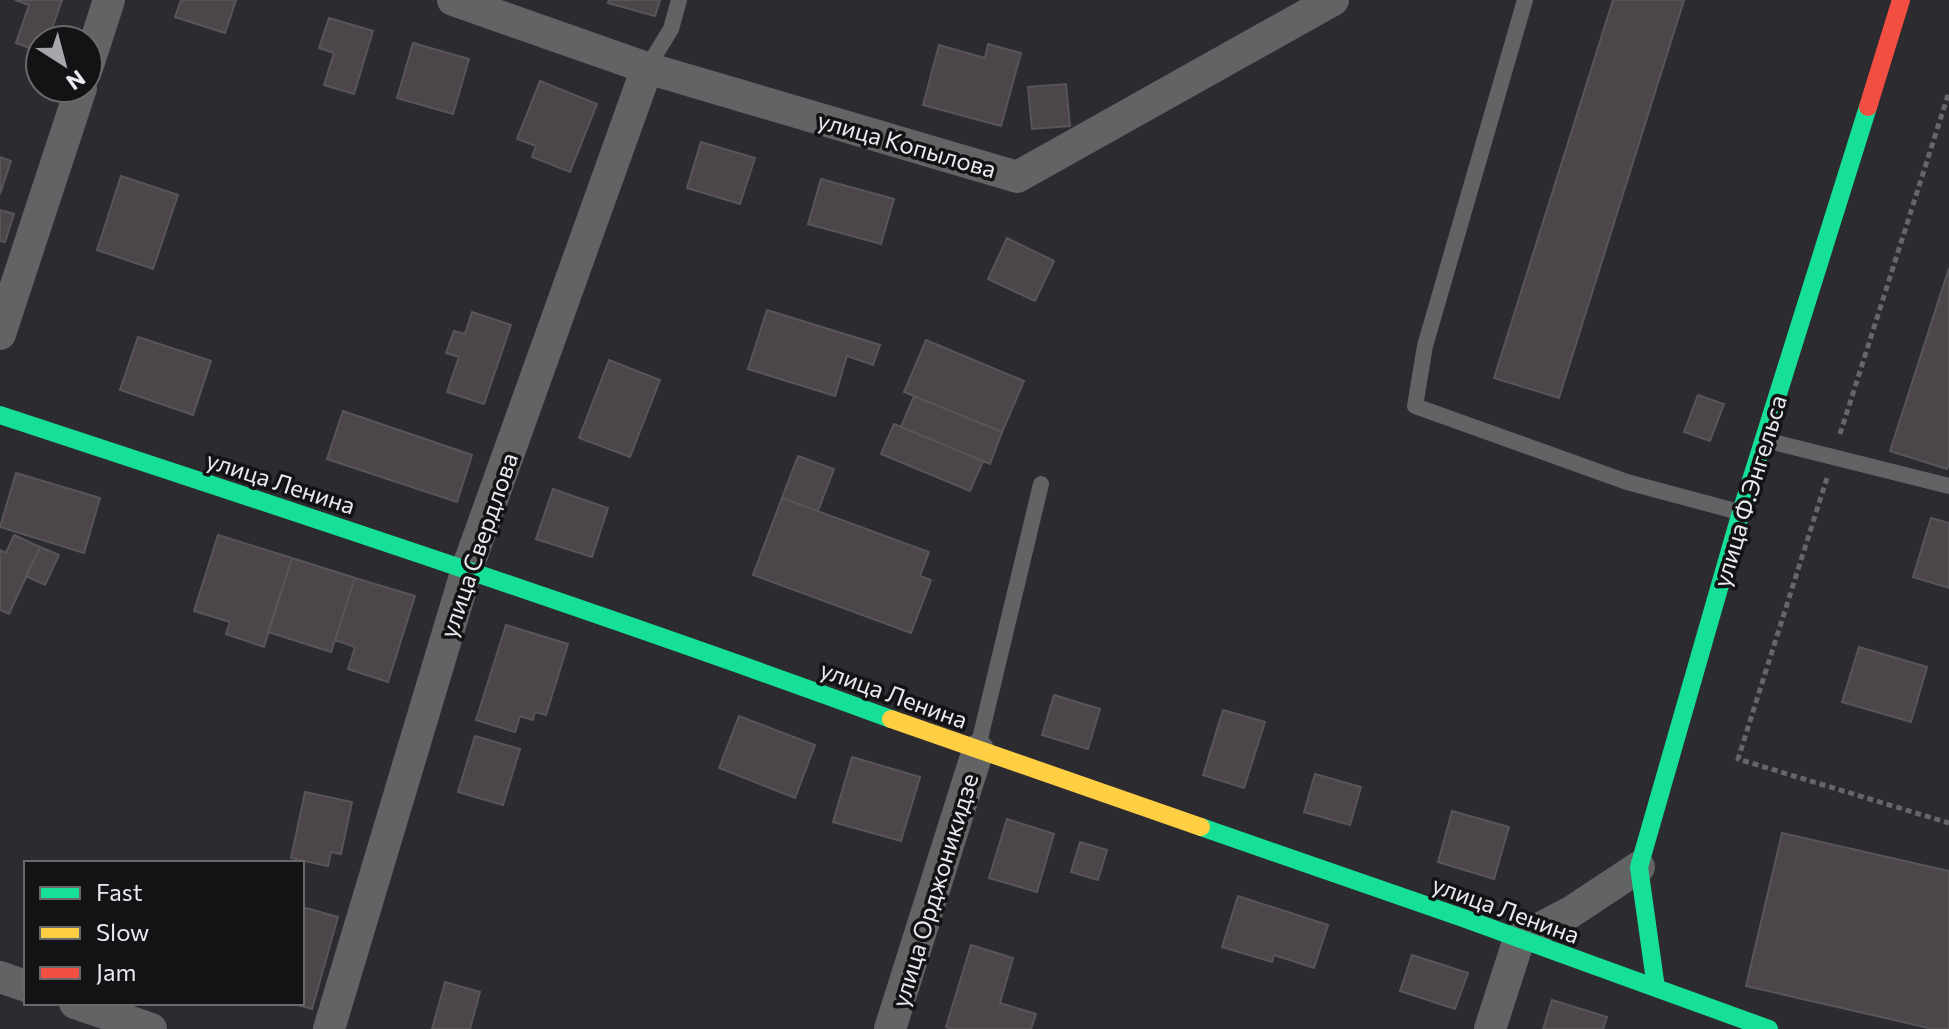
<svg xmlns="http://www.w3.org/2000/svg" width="1949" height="1029" viewBox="0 0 1949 1029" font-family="Commissioner,sans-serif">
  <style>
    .building { fill: #4c454a; stroke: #575558; stroke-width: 2 }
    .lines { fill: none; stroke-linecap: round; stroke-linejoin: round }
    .path { stroke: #656667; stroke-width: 5; stroke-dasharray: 6 4; stroke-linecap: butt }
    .lane { stroke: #626364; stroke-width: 16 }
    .street { stroke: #626364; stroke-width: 32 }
    .fast { stroke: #16e098; stroke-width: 18 }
    .slow { stroke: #ffcf43; stroke-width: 18 }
    .jam { stroke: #f24e42; stroke-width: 18 }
    .labels { text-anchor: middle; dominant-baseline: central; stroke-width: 7; stroke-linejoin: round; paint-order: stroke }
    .street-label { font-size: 24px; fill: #eae9ed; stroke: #131315 }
  </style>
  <rect width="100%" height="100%" fill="#2c2b2f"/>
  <path class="building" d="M15,0H62L48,40H40V52L16,43L29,5Z
    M181,0H236L225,33L175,17Z
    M609,0H660L655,16L608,3Z
    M1613,0H1684L1559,398L1494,378Z
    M329,18L373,31L354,94L324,85L334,53L319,48Z
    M413,43L469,59L453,114L397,98Z
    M988,44L1021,53L1001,126L923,105L939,45L985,58Z
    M540,81L597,104L570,172L532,157L536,146L517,139Z
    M1066,84L1070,126L1032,129L1028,87Z
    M701,142L755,158L740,204L687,188Z
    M0,157L11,161L0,194Z
    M121,176L178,195L153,269L97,250Z
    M821,179L894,199L881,244L808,224Z
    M0,210L14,214L5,242L0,241Z
    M1007,238L1054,261L1035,301L988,279Z
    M1949,268V464L1947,469L1890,451Z
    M767,310L880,345L873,365L847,356L835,396L748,369Z
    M472,312L511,325L484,404L447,392L459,357L446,353L454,331L465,334Z
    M138,337L211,361L193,415L120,390Z
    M926,340L1024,381L1002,432L904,392Z
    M609,360L660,380L630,457L579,438Z
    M1698,395L1724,404L1710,441L1684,432Z
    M914,396L1002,432L990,464L901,427Z
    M343,411L472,455L457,502L327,459Z
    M894,424L983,461L970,491L881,454Z
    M798,456L834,469L818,511L782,498Z
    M16,473L100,498L84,553L0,527Z
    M553,489L608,508L592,557L536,539Z
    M782,498L929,552L920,576L931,580L911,633L753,575Z
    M1931,518L1949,523V588L1913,577Z
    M14,535L40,547L9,614L0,610V550L6,553Z
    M218,535L292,558L264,647L226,634L230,622L194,611Z
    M40,547L59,555L45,585L26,576Z
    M292,558L355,578L331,652L268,632Z
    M355,578L415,596L388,682L348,669L355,647L335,640Z
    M506,625L568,644L546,715L535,712L533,720L520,716L515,732L476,720Z
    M1859,647L1927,667L1911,722L1842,702Z
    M1054,695L1100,709L1088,749L1042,735Z
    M1223,710L1265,722L1244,788L1203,775Z
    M739,716L815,745L795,798L719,768Z
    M475,736L520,749L503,805L458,792Z
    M852,757L920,777L901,841L833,822Z
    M1315,774L1361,787L1350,825L1304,812Z
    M305,792L352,802L341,854L331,852L328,866L291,858Z
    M1452,811L1509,827L1494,879L1438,862Z
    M1007,819L1054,834L1037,892L989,878Z
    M1782,833L1949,871V1029H1933L1746,986Z
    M1080,842L1107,850L1098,880L1071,872Z
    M1238,896L1328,925L1314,968L1274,955L1272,962L1222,947Z
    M302,907L338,917L312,1009L290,1003H302Z
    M971,945L1013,958L1000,1003L1036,1014L1031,1029H952L946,1027Z
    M1412,955L1468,973L1455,1009L1400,991Z
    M445,982L480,992L470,1029H432Z
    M1552,1000L1607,1017L1603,1029H1543Z"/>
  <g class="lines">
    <path class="path" d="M1840,434L1949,92
      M1827,478L1738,759L1949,823"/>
    <path class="lane" d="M1525,0L1425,346L1415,406L1627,482L1739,512
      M647,68L671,29L679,0
      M1765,440L1949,486
      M978,747L1041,484"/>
    <path class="street" d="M453,0L647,68L1017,177L1333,0
      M88,65L109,0
      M0,334L81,88
      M0,977L26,986
      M75,1003L151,1029
      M329,1029L467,569L647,68
      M890,1029L978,750
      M1490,1029L1519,939L1571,912L1639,867"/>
    <path class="fast" d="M0,415C298,513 596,611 891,719
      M1201,827L1463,918L1769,1029
      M1656,988L1639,867L1741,512L1868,107"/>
    <path class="slow" d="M891,719L1201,827"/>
    <path class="jam" d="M1868,107L1901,0"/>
  </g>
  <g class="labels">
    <g class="street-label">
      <text transform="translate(907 144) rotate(16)">улица Копылова</text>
      <text transform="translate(281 482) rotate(18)">улица Ленина</text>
      <text transform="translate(1749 491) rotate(-73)">улица Ф.Энгельса</text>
      <text transform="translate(478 545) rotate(-71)">улица Свердлова</text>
      <text transform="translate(894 694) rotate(20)">улица Ленина</text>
      <text transform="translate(934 890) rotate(-73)">улица Орджоникидзе</text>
      <text transform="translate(1506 909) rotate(20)">улица Ленина</text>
    </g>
  </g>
  <rect x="24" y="861" width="280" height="144" fill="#131315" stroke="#69696b" stroke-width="2"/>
  <rect x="40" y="887" width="40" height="12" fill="#16e098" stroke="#69696b" stroke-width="2"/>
  <text x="96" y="901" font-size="24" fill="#eae9ed">Fast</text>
  <rect x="40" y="927" width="40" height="12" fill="#ffcf43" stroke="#69696b" stroke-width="2"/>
  <text x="96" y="941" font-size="24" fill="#eae9ed">Slow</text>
  <rect x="40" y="967" width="40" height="12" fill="#f24e42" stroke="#69696b" stroke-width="2"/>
  <text x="96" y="981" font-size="24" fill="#eae9ed">Jam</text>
  <g transform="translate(64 64) rotate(144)"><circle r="38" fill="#131315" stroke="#69696b" stroke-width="2"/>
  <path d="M0-6L14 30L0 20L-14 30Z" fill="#a8a6aa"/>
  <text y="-12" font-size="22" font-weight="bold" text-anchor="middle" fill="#eae9ed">N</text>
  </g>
</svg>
